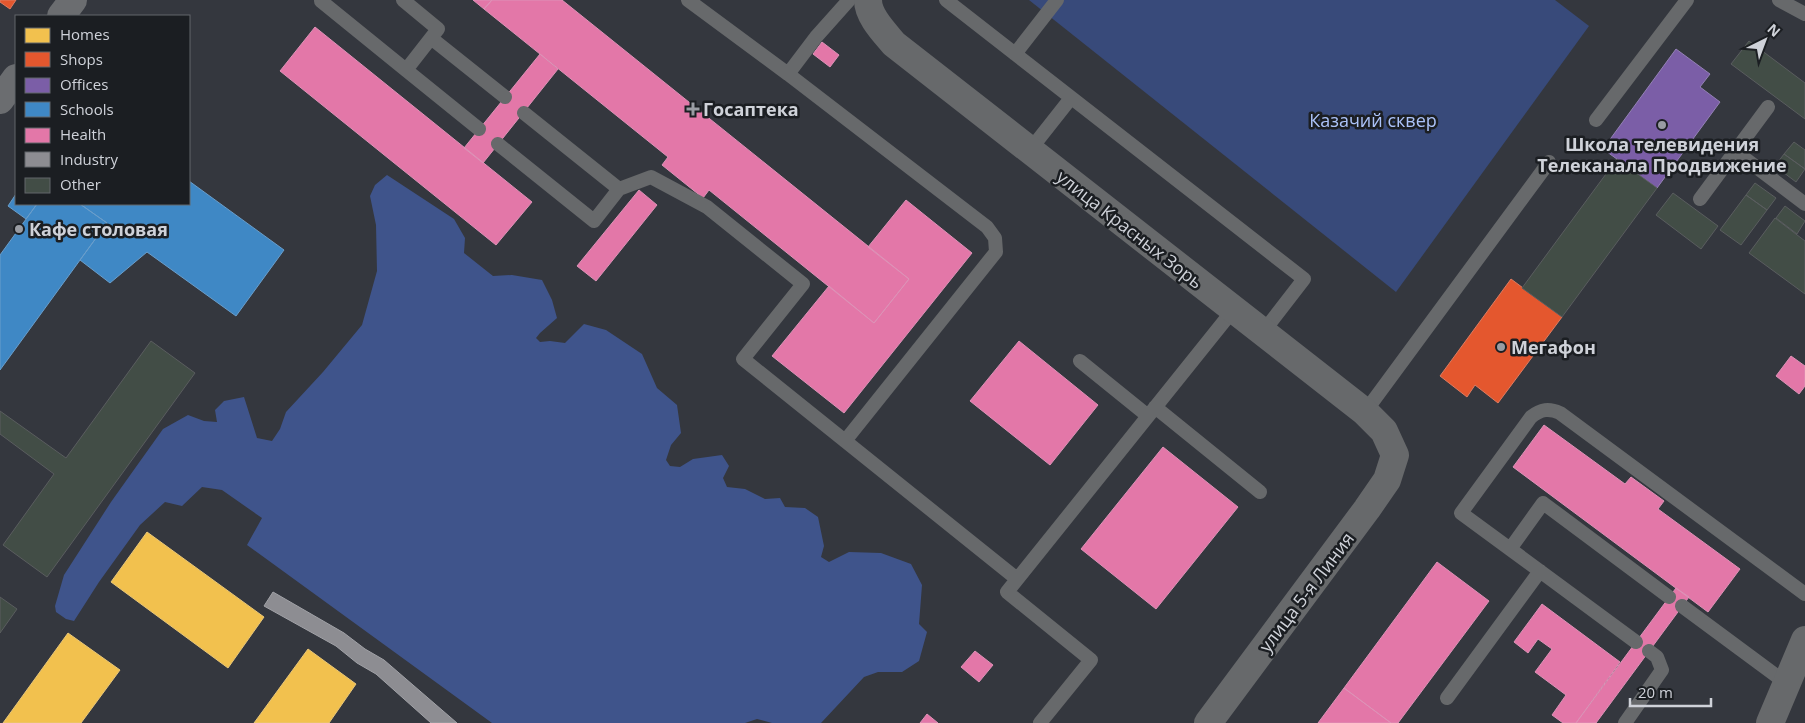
<svg xmlns="http://www.w3.org/2000/svg" width="1805" height="723" viewBox="0 0 1805 723" font-family="'Open Sans',sans-serif">
  <style>
    .green { fill: #384a7a }
    .forest { fill: #3f548b }
    .homes { fill: #f2c14e; stroke: #e8c678 }
    .shops { fill: #e4572e; stroke: #de7c61 }
    .offices { fill: #7b5ea7; stroke: #9481b6 }
    .schools { fill: #3f88c5; stroke: #6a9ecb }
    .health { fill: #e377a8; stroke: #dd92b7 }
    .industry { fill: #8d8d92; stroke: #a1a2a7 }
    .building { fill: #424d46; stroke: #5a5d5f }
    .lines { fill: none; stroke-linecap: round; stroke-linejoin: round }
    .service { stroke: #67696b; stroke-width: 14 }
    .minor { stroke: #67696b; stroke-width: 28 }
    .secondary { stroke: #6b6d70; stroke-width: 28 }
    .poi-dot { fill: #999ca3; stroke: #1b1e22; stroke-width: 2 }
    .labels { text-anchor: middle; dominant-baseline: central; stroke-width: 5; stroke-linejoin: round; paint-order: stroke }
    .poi-label { font-size: 18px; font-weight: bold; fill: #cfd2d9; stroke: #1b1e22; text-anchor: start }
    .park-label { font-size: 18px; fill: #acc3f9; stroke: #1b1e22 }
    .street-label { font-size: 18px; fill: #cfd2d9; stroke: #1b1e22 }
  </style>
  <rect width="100%" height="100%" fill="#34373e"/>
  <path class="green" d="M1029,0H1555L1589,26L1396,292Z"/>
  <path class="forest" d="M387,175L454,219L465,238L464,253L493,276L512,275L542,280L552,300L557,318L540,333L536,338L540,342L550,341L565,343L584,324L606,330L642,354L657,388L677,405L681,433L671,445L666,460L670,466L680,467L693,459L722,455L729,466L723,478L727,487L745,489L765,499L780,498L785,507L805,508L818,517L824,546L821,557L829,562L849,552L881,553L911,564L922,585L919,624L927,632L919,661L902,672H878L864,677L821,723H772L757,719L745,723H492L247,545L262,518L222,490L202,487L182,506L165,502L140,525L99,582L74,621L66,619L56,612L55,606L64,575L111,502L163,429L188,415L204,421L217,422L215,410L224,401L244,397L257,438L272,441L280,429L286,412L323,372L362,325L377,271L376,225L370,196L375,185Z"/>
  <path class="homes" d="M147,532L264,617L228,668L111,582Z
    M68,633L120,670L81,723H3Z
    M308,649L356,684L329,723H254Z"/>
  <path class="shops" d="M0,0H16L10,9L0,2Z
    M1511,279L1562,317L1498,403L1475,385L1467,397L1440,376Z"/>
  <path class="offices" d="M1676,49L1710,74L1700,87L1720,102L1657,188L1603,149Z"/>
  <path class="schools" d="M189,181L284,250L236,316L147,252L110,283L80,260L107,223L80,204H189Z
    M16,194V204H37L26,219L8,206Z
    M37,204H80L107,223L0,370V255Z"/>
  <path class="health" d="M473,0H492L484,9Z
    M492,0H562L909,279L874,323L709,190L703,198L662,165L668,157L484,9Z
    M315,27L532,202L496,245L280,71Z
    M822,42L839,55L830,67L813,54Z
    M540,54L558,69L483,163L464,148Z
    M639,190L657,205L596,281L577,266Z
    M906,200L972,253L844,413L772,356L829,286L874,323L909,279L868,247Z
    M1019,341L1098,405L1050,465L970,401Z
    M1791,356L1805,366V386L1799,394L1776,376Z
    M1544,425L1625,484L1631,477L1664,501L1658,509L1740,569L1708,612L1513,467Z
    M1163,447L1238,507L1156,609L1081,549Z
    M1437,562L1489,601L1398,723H1391L1344,688Z
    M1676,588L1689,597L1596,723H1576Z
    M1542,604L1620,662L1576,723H1563L1552,715L1566,695L1535,672L1552,649L1538,639L1528,653L1514,642Z
    M975,651L993,665L979,682L961,667Z
    M1344,688L1391,723H1318Z
    M927,714L938,723H920Z"/>
  <path class="industry" d="M273,592L344,633L365,649L384,660L457,723H431L376,674L357,663L336,646L264,606Z"/>
  <path class="building" d="M1749,41L1805,83V119L1731,64Z
    M1794,142L1805,150V169L1784,154Z
    M1784,154L1805,169L1796,182L1775,166Z
    M1617,159L1657,188L1562,317L1522,288Z
    M1755,183L1776,198L1767,210L1746,195Z
    M1673,193L1718,226L1701,249L1656,215Z
    M1746,195L1767,210L1741,245L1720,230Z
    M1785,206L1805,221L1797,234L1776,218Z
    M1775,218L1805,241V294L1749,253Z
    M151,341L195,373L47,577L3,545L54,474L0,434V411L66,458Z
    M0,597L17,609L0,633Z"/>
  <g class="lines">
    <path class="service" d="M322,0L321,1L406,70
      M403,0L438,29L406,70L479,129
      M688,0L788,74
      M946,0L1304,279L1263,332
      M1779,0L1805,14
      M431,38L505,97
      M1015,54L1057,0
      M1596,120L1687,0
      M498,144L594,221L619,189L524,113
      M1030,150L1071,98
      M1735,151L1805,204
      M619,189L651,177L707,207L803,284L743,359L1017,579
      M1700,199L1768,107
      M1080,361L1148,416
      M1155,407L1260,492
      M1365,412L1549,162
      M845,441L996,252L995,238L987,227L788,74L816,37L849,0
      M1510,549L1461,513L1531,417C1541,409 1549,408 1560,413L1805,594
      M1682,606L1786,683
      M1636,642L1510,549L1543,503L1669,597
      M1447,698L1540,571
      M1040,723L1091,660L1007,592L1234,309
      M1625,723L1662,670L1657,657L1649,651"/>
    <path class="minor" d="M868,0C868,16 884,32 894,44L1365,412L1384,431L1395,455L1387,480L1367,509L1208,723
      M1770,723L1805,640"/>
    <path class="secondary" d="M61,16L73,0
      M0,100L16,78"/>
  </g>
  <g class="poi-dot">
    <path d="M690.5 101.5h5v5h5v5h-5v5h-5v-5h-5v-5h5z"/>
    <circle cx="1662" cy="125" r="5"/>
    <circle cx="19" cy="229" r="5"/>
    <circle cx="1501" cy="347" r="5"/>
  </g>
  <g class="labels">
    <g class="poi-label">
      <text x="703" y="109">Госаптека</text>
      <text x="1662" y="144" text-anchor="middle">Школа телевидения<tspan x="1662" dy="21">Телеканала Продвижение</tspan></text>
      <text x="29" y="229">Кафе столовая</text>
      <text x="1511" y="347">Мегафон</text>
    </g>
    <g class="park-label">
      <text x="1373" y="120">Казачий сквер</text>
    </g>
    <g class="street-label">
      <text transform="translate(1130 229) rotate(38)">улица Красных Зорь</text>
      <text transform="translate(1306 592) rotate(-53)">улица 5-я Линия</text>
    </g>
  </g>
  <rect x="15" y="15" width="175" height="190" fill="#1b1e22" stroke="#63666b"/>
  <rect x="25" y="28" width="25" height="15" fill="#f2c14e" stroke="#63666b"/>
  <text x="60" y="40" font-size="15" fill="#cfd2d9">Homes</text>
  <rect x="25" y="52" width="25" height="15" fill="#e4572e" stroke="#63666b"/>
  <text x="60" y="65" font-size="15" fill="#cfd2d9">Shops</text>
  <rect x="25" y="78" width="25" height="15" fill="#7b5ea7" stroke="#63666b"/>
  <text x="60" y="90" font-size="15" fill="#cfd2d9">Offices</text>
  <rect x="25" y="102" width="25" height="15" fill="#3f88c5" stroke="#63666b"/>
  <text x="60" y="115" font-size="15" fill="#cfd2d9">Schools</text>
  <rect x="25" y="128" width="25" height="15" fill="#e377a8" stroke="#63666b"/>
  <text x="60" y="140" font-size="15" fill="#cfd2d9">Health</text>
  <rect x="25" y="152" width="25" height="15" fill="#8d8d92" stroke="#63666b"/>
  <text x="60" y="165" font-size="15" fill="#cfd2d9">Industry</text>
  <rect x="25" y="178" width="25" height="15" fill="#424d46" stroke="#63666b"/>
  <text x="60" y="190" font-size="15" fill="#cfd2d9">Other</text>
  <g transform="translate(1765 40) rotate(42)" stroke="#1b1e22" stroke-width="4" paint-order="stroke">
  <path d="M0-4L9 19L0 12L-9 19Z" fill="#cfd2d9"/>
  <text y="-8" font-size="14" font-weight="bold" text-anchor="middle" fill="#cfd2d9">N</text>
  </g>
  <path d="M1630 698v8h81v-8" fill="none" stroke="#cfd2d9" stroke-width="2.5"/>
  <text x="1638" y="698" font-size="15" fill="#cfd2d9" stroke="#1b1e22" stroke-width="4" paint-order="stroke">20 m</text>
</svg>
